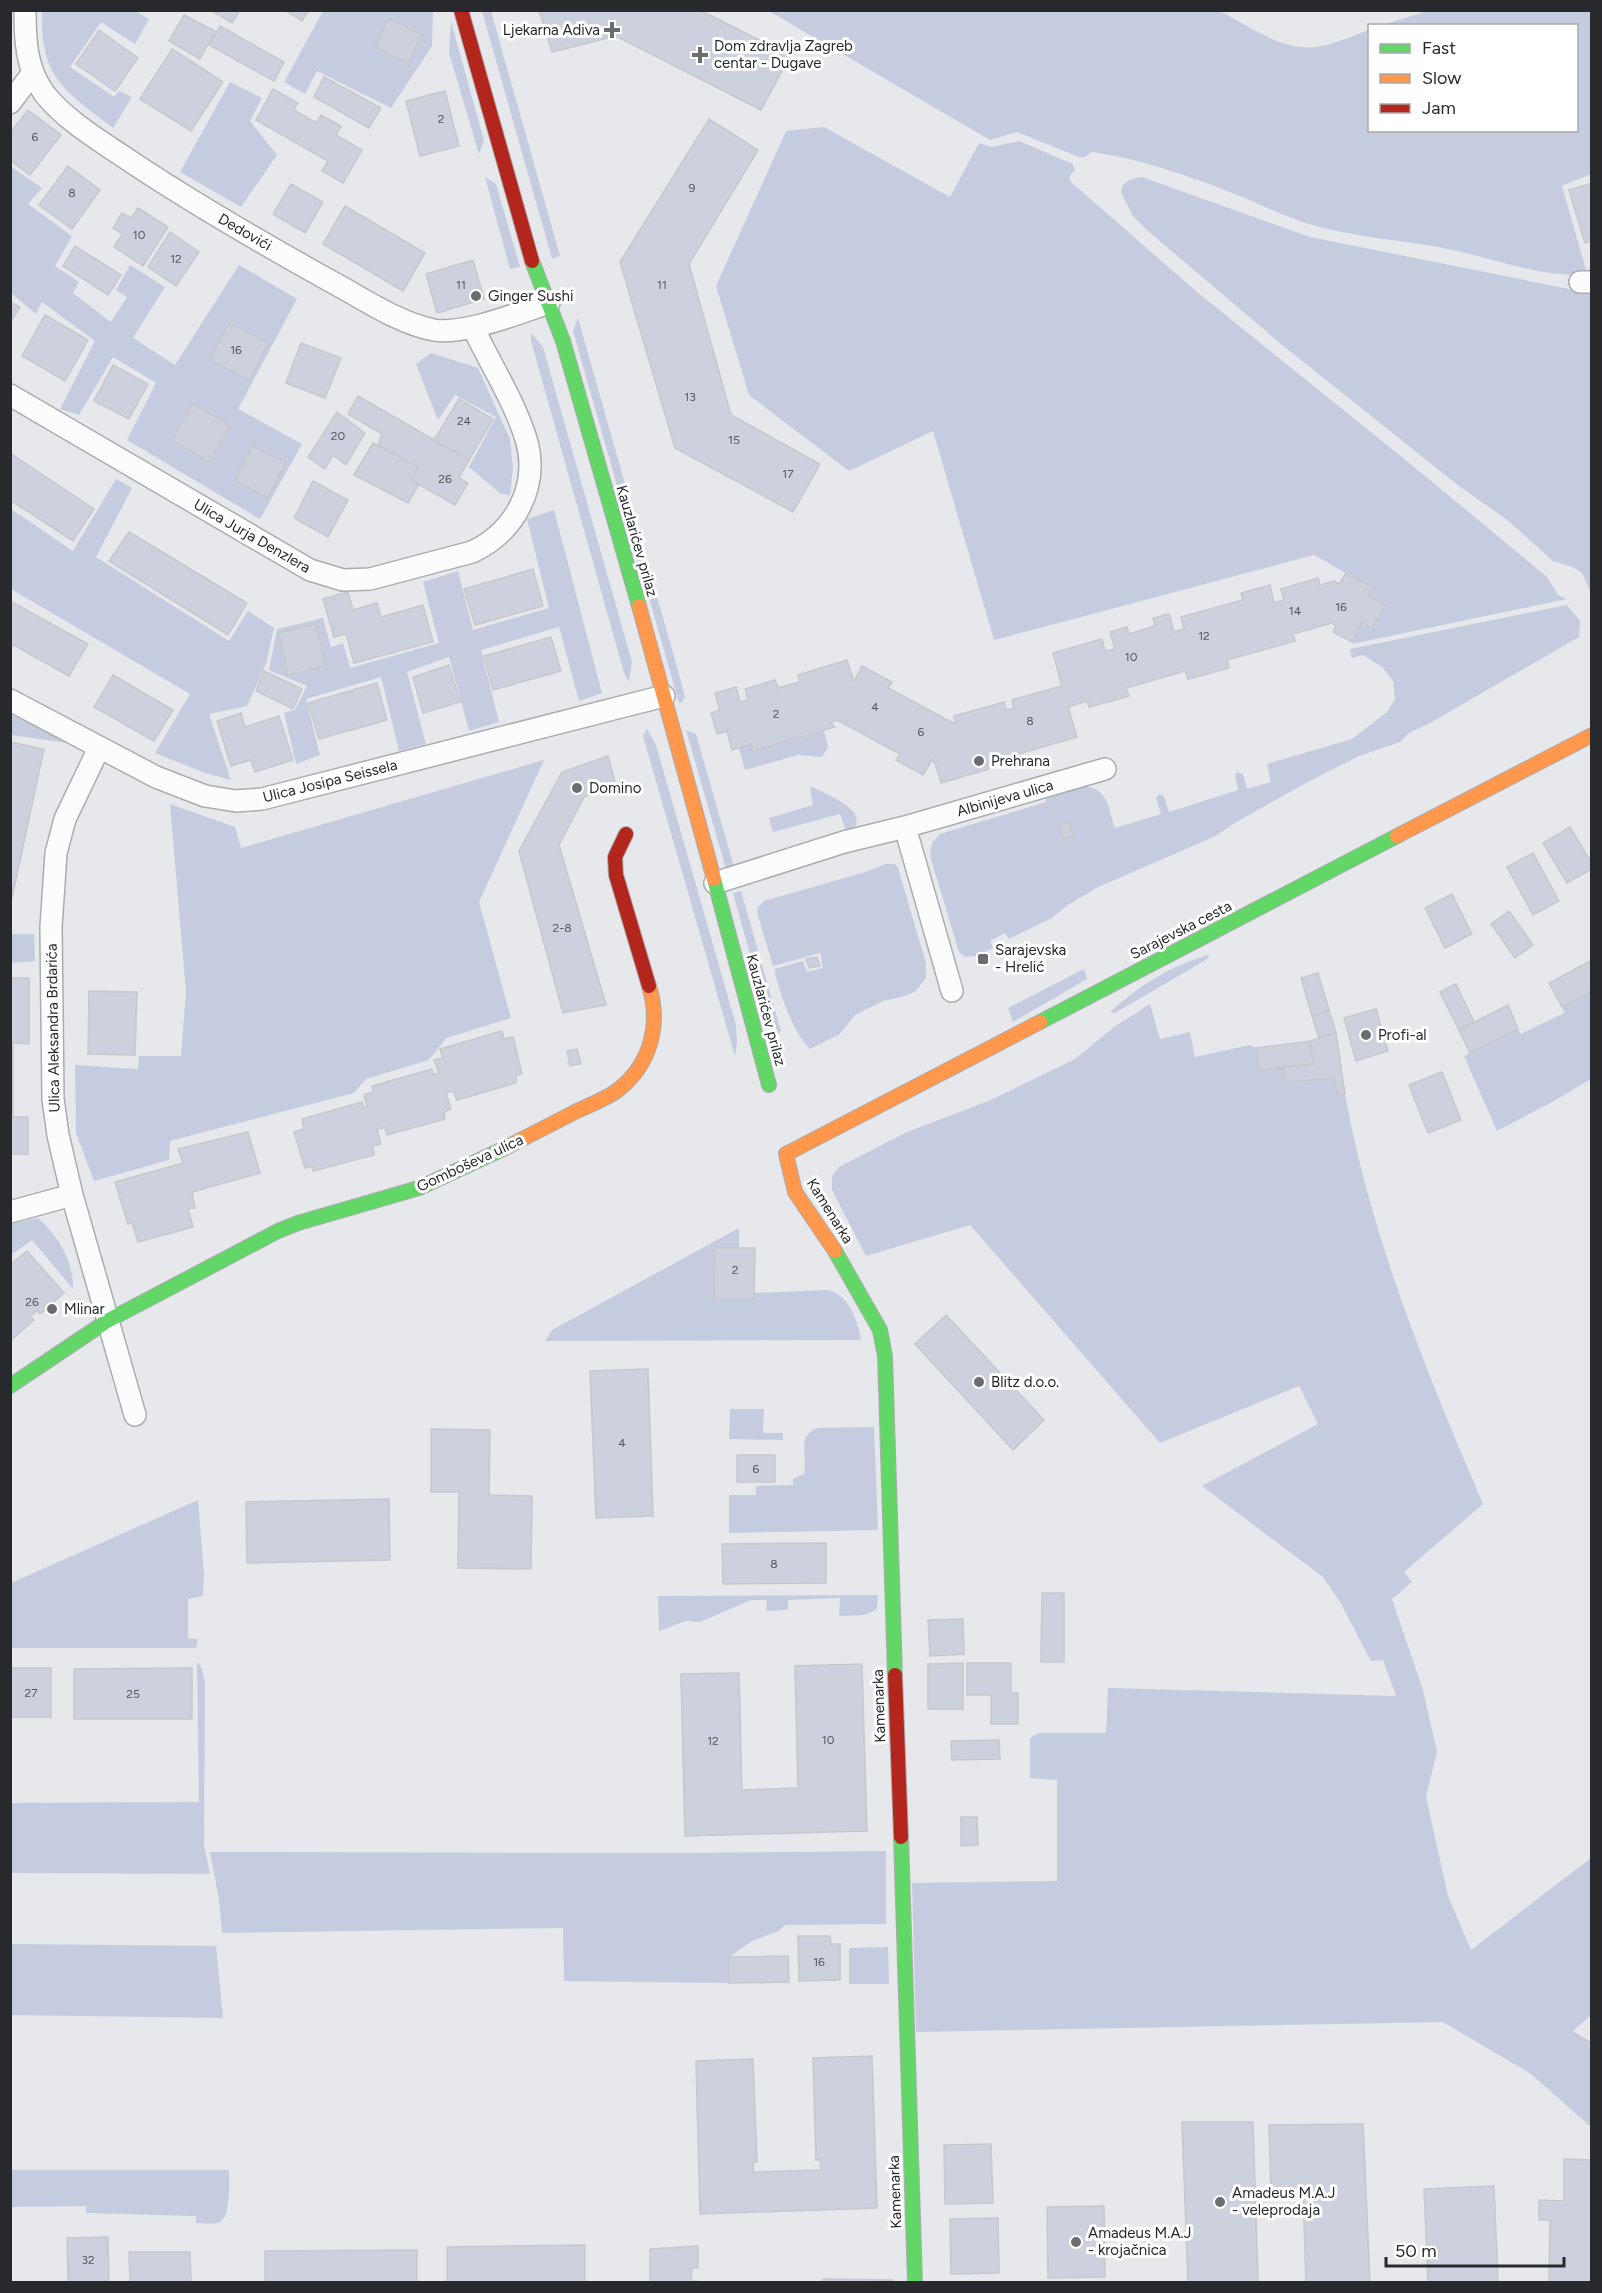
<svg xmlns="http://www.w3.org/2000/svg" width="1602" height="2293" viewBox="0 0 1602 2293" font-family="Figtree,sans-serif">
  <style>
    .green { fill: #c5ccdf }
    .building { fill: #cdd1de; stroke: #c6c8cb; stroke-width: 1.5 }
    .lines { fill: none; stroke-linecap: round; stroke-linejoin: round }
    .street-casing { stroke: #abacaf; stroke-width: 24 }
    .fast-casing { stroke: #abacaf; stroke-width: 16 }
    .slow-casing { stroke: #abacaf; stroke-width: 16 }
    .jam-casing { stroke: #abacaf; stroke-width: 16 }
    .street { stroke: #fbfcfc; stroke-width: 21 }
    .fast { stroke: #63d668; stroke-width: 14 }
    .slow { stroke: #ff974d; stroke-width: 14 }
    .jam { stroke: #b3261e; stroke-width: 14 }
    .poi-dot { fill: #6a6c6f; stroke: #fff; stroke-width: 2 }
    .labels { text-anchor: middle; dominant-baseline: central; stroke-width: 6; stroke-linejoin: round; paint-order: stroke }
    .number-label { font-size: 12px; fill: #54565b }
    .poi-label { font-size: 15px; fill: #28292c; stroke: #fff; text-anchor: start }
    .street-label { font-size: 15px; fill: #28292c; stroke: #fff }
  </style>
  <rect width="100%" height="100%" fill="#e6e8ec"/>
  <path class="green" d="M42,11H135L149,19L135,44L101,22L70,67L114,97L119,91L132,97L113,128C64,90 40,78 42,11Z
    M323,11H433L432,46L391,108L317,71L305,94L284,82Z
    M482,11H491L560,256L552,259Z
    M769,11H1220C1245,24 1272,44 1301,47C1324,50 1349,37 1369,30L1370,130H1576V26L1383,25L1427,11H1591V174L1562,186L1586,270L1591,269V273C1552,280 1501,261 1462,252C1408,239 1352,239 1300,221C1277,213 1255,202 1232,193C1187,175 1140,159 1092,152L1085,157H1079L1017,132L990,140Z
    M451,21L484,141L479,154L449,53Z
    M230,82L262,98L250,121L277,155L241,207L180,172Z
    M824,127L950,197L979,143L992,147L1019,141L1073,164L1075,169L1069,177L1072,183L1197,292L1424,475L1547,577L1558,595L1567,599L1352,644L1362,622L1372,628L1385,604L1368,595L1372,588L1314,555L994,640L933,431L849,471L749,395L716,286L786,131Z
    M10,166L42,188L28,204L72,236L55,266L79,282L73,293L111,322L127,297L116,290L130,265L165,287L133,338L175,365L239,265L297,299L238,409L302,444L260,519L127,440L156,383L113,357L79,415L60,409L95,341L42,302L36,314L11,293Z
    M485,177L496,184L520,267L510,269Z
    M1142,177L1310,237L1569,289L1591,290V593L1582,573L1573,567L1553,561L1506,519L1459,486L1281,344L1148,231L1133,216L1121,193C1122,180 1132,179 1142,177Z
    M578,318L677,667L685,697L682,702L679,703L573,331Z
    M531,333L543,347L632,662L629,682L624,673L531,341Z
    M431,353L478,368L510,439L513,468L510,495L501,494L469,467L496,417L455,395L438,420L416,364Z
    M116,479L132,488L96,557L229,641L248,611L274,628L266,664L247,706L209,714L231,780L205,773L155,753L190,694L11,589V509L73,551Z
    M554,510L602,693L579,701L559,627L481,650L499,722L469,731L449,657L407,672L426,744L399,751L381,677L306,699L320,755L296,764L284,713L295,710L307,686L269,670L277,629L323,618L331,647L343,643L350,668L439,643L423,582L458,571L473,630L549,608L527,519Z
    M1567,605L1580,621L1579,637L1430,723L1409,733L1400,742L1359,756L1304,784L1233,824L1216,836L1098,887L1068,905L1052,918L1009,939L1005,933L990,941L993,948L976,956L965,957L959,952L930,856L932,843L940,834L1046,802L1045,797C1069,790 1096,774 1108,805C1111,813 1112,821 1115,828L1161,814L1156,798L1159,794L1164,796L1169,812L1238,790L1235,775L1237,772L1243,774L1247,789L1271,782L1267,764L1352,739L1387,712L1395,699L1393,681L1382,667L1363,655L1352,658L1350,649Z
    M10,714H11L68,743L11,735Z
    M647,729L656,745L736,1025L737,1042L735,1056L643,736Z
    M686,730L696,734L734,867L726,869Z
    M824,731L828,747L822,757L798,755L745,770L739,748L751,744L754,751Z
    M544,760L479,902L511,1018L446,1038L429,1060L366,1079L354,1093L170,1141L169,1160L94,1181L76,1133L75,1065L138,1069L139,1056H181L186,992L170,804L235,827L241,848Z
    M810,787H813C827,795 862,807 856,825L850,830H846L840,814L773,832L769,818L813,805Z
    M886,864H895L898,868L926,963V978L916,991L905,996L883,1001L855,1015L840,1034L810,1049C792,1031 780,994 774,969L803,961L807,972L823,968L820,953L773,966L757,912L758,907L764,901L862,873Z
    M741,891L781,1031L777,1035L765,1008L733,893Z
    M11,934H34L35,961L11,963Z
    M1210,954L1206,960L1115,1013L1110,1012C1144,982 1168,968 1210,954Z
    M1084,969L1087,979L1013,1022L1008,1008Z
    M1591,991V1079L1554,1101L1497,1131L1464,1056L1518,1029L1521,1034L1564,1013L1562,1007Z
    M1150,1004L1160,1039L1190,1032L1195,1057L1250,1045L1256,1048L1259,1070L1284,1067L1286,1082L1334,1078L1337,1095L1345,1094C1371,1237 1426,1371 1483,1504L1404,1572L1412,1582L1392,1599L1423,1690L1437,1752L1426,1797L1448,1896L1471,1950L1591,1858V2015L1573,2031L1591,2042V2127L1531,2074L1443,2022L916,2032L912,1883L1057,1881V1780L1030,1778V1739L1033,1736L1039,1733H1106L1108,1688L1396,1696L1383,1660L1371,1661L1340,1602L1323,1577L1202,1486L1318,1424L1299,1386L1160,1443L970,1225L866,1256L832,1190V1176L839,1167L905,1133L991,1100L1075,1059L1114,1027Z
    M38,1218C58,1235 74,1262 73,1289L32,1240L11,1255V1224Z
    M739,1228V1248H715V1299H754V1293L829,1290C851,1298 857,1319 861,1340L545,1341L552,1330Z
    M730,1409H764L763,1433H783V1440L729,1439Z
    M874,1427L878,1530L729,1533V1495H756V1486L793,1485V1479L804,1474C808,1457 796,1436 817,1428Z
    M198,1500L204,1574L203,1596L188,1599V1638L198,1639L196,1648H11V1583Z
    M878,1595L877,1609L865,1615L839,1616L840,1598L788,1600V1610L766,1611L767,1600H751L700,1622L686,1621L659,1631L658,1596Z
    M197,1662L202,1669L205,1683L204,1845L210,1874L11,1873V1803L199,1802Z
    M886,1851V1924L785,1925L779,1931L752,1941L729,1957V1983L564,1981L563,1928L222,1933L219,1900L210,1852L676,1853Z
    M11,1944L216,1946L223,2018L11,2015Z
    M888,1947L889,1984H849V1948Z
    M11,2170H229C229,2182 231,2216 220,2222C214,2225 203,2223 196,2223V2216L86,2213V2206L11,2207Z"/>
  <path class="building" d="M210,10H240L232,23Z
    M285,10H309L302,21Z
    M539,10H700L790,56L761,110L616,36L552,52Z
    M184,15L215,31L200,59L169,41Z
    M389,18L422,35L408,63L375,47Z
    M220,26L284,62L274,81L209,45Z
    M99,30L138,58L115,91L76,64Z
    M172,49L223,82L191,131L140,99Z
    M324,77L381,108L369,128L314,97Z
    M273,89L298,103L294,110L316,123L321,115L341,126L336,135L362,150L343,183L322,171L328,161L256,120Z
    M445,91L459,146L420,156L406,101Z
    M28,110L61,135L30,175L10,160V133Z
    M709,119L758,150L689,264L731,415L820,464L793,512L675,448L620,262Z
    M68,166L100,190L72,229L39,205Z
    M1592,183V241L1585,243L1569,190Z
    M291,184L323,202L305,233L273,214Z
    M345,206L425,253L403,291L323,244Z
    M138,208L168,227L143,266L114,247L122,234L113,228L122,213L131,218Z
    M170,232L199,252L176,286L148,267Z
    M75,246L121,275L108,295L63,266Z
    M473,260L484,299L437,313L426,274Z
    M10,302L20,307L10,323Z
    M45,315L88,340L65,381L22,356Z
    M229,323L268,343L250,380L210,360Z
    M301,343L341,358L325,398L286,383Z
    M113,365L148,384L129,419L94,401Z
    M358,396L469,460L459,478L468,483L455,505L411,480L418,467L378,445L382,434L348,414Z
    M459,399L493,419L469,460L434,440Z
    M193,404L230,426L209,462L172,440Z
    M337,412L365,433L346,465L333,455L325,469L308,457Z
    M373,443L418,467L411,480L419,484L408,503L354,475Z
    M252,446L286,462L268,498L235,481Z
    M10,453L94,509L73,541L10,500Z
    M313,481L348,500L328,537L294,518Z
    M129,532L247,603L228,635L109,561Z
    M533,569L543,606L475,625L464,589Z
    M1346,573L1372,588L1368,595L1385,605L1372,628L1362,622L1352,642L1333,632L1336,626L1332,623L1293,634L1295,641L1227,660L1229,668L1188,679L1185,671L1126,688L1129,696L1089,707L1087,701L1068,707L1077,737L987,763L989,769L941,783L935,763L932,760L923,775L896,760L900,754L837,720L831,723L835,727L753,751L751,744L732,750L727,731L717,734L711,713L720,710L715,693L736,687L740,702L748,700L745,689L775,680L778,688L800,682L798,675L847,660L854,682L862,666L892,682L888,688L953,723L956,722L954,716L1004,702L1006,710L1014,708L1012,700L1062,686L1053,653L1102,639L1105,651L1115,649L1110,632L1127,627L1129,634L1155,626L1153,618L1169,614L1174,632L1184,629L1181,617L1243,600L1241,593L1270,585L1274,603L1284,600L1281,589L1318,578L1320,585L1334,581L1339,584Z
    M348,592L353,610L377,603L381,617L423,605L433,642L354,663L346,634L334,637L323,599Z
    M10,601L88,644L69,676L10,643Z
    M316,624L326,666L288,675L278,633Z
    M551,637L561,671L493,690L484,656Z
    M449,665L460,702L423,713L413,677Z
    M264,671L302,689L293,709L256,691Z
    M113,675L173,710L154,741L94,707Z
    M377,683L387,720L319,739L308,703Z
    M241,713L245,727L279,716L293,760L255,772L251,760L231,766L217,721Z
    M10,742L44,749L11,902H10Z
    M608,756L616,786L584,797L559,845L606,1005L563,1013L519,851L562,772Z
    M1069,822L1073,836L1063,838L1060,825Z
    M1570,827L1592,864V869L1567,883L1543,843Z
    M1533,853L1559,901L1533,915L1507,867Z
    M1452,894L1472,934L1445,948L1425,908Z
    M1509,911L1533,945L1515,958L1491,924Z
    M817,957L820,966L809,968L806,959Z
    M1592,960V991L1562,1007L1549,983Z
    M1318,973L1329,1010L1312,1016L1301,978Z
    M10,978H29V1044L13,1043V1117H28V1154H10Z
    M1456,984L1474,1022L1459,1030L1440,992Z
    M89,991L137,992L135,1055L88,1054Z
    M1508,1005L1518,1029L1470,1053L1459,1030Z
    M1376,1009L1388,1051L1356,1061L1344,1018Z
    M1329,1010L1336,1033L1319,1038L1312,1016Z
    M502,1031L504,1039L513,1037L522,1074L516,1075V1083L457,1100L453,1091L446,1093L451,1109L444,1112L445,1119L387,1135L385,1128L377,1129L381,1144L373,1146L374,1155L313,1171L312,1166L305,1168L294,1132L304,1129L302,1119L362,1102L363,1108L367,1107L364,1095L373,1092L372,1086L432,1069L433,1075L439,1073L434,1060L443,1058L440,1049Z
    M1336,1033L1345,1094L1337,1095L1334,1078L1286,1082L1284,1067L1313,1064L1310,1041Z
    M1310,1041L1313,1064L1259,1070L1256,1048Z
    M577,1049L581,1064L570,1066L567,1051Z
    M1442,1072L1461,1120L1428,1133L1409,1085Z
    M248,1132L260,1173L192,1192L195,1208L188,1209L193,1227L138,1242L132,1223L128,1224L115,1182L183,1163L178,1149Z
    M715,1248H755L754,1299H714Z
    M27,1251L64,1293L40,1314L37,1311L30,1316L34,1320L10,1341V1265Z
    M946,1315L1044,1420L1013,1450L915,1344Z
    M648,1369L653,1516L596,1518L590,1371Z
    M431,1429L490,1430L489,1495L532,1496L531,1569L458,1568L459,1492H431Z
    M737,1455H775V1482H737Z
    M389,1499L390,1560L247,1563L246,1502Z
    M826,1543V1583L723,1584L722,1544Z
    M1042,1593H1064V1662H1041Z
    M963,1619L964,1654L930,1656L928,1620Z
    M963,1663V1709H928V1664Z
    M967,1663H1011V1693H1018V1724H991V1695H967Z
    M862,1664L867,1831L685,1836L681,1674L739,1673L742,1790L798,1788L795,1666Z
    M10,1668H51V1717H10Z
    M192,1668V1719H74V1669Z
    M999,1740L1000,1759L952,1760L951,1741Z
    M961,1817H977L978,1845L961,1846Z
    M798,1936H830L831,1944H840V1980L799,1981Z
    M788,1956L789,1982L729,1983V1957Z
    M872,2056L877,2208L700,2214L696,2061L753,2059L757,2162H753V2172L821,2170L820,2160H816L813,2058Z
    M1182,2122H1253L1258,2282H1188Z
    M1363,2124L1370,2282H1306L1303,2193H1271L1269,2125Z
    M991,2144L993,2203L945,2204L944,2145Z
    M1564,2159L1592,2160V2282H1549L1550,2220H1539V2200L1564,2201Z
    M1494,2186L1498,2282H1428L1424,2189Z
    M1104,2206L1105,2277L1048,2278L1047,2207Z
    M998,2218L999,2273L951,2274L950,2219Z
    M108,2237L109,2282H68L67,2238Z
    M585,2245V2282H447V2247Z
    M698,2246V2268H692L691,2281L702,2282H650V2249Z
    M417,2250V2282H265V2251Z
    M129,2252H190L191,2282H130Z
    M823,2279L893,2280V2282H823Z"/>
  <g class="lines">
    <g class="street-casing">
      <path id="street" d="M25,10C25,40 26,68 44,93C62,117 97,139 121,155C189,201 260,242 332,282C364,299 398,323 434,330C465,335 518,313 549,303
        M10,103L32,74
        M1580,282H1592
        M10,395L310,570L343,580L370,579L472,552C515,532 540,486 526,439C514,400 490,364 473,327
        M10,700L156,777L205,796L236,801L262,799L664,696
        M99,748L65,819L56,853L51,927L53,1099L58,1135L72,1195L135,1415
        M715,883L844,842L905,827
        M952,991L905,827L1105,769
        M10,1212L72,1195"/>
    </g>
    <g class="fast-casing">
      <path id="fast" d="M532,261L563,341L639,606
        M714,879L769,1085
        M1040,1022L1397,836
        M835,1251L880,1330L885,1356L895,1675
        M10,1386L107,1321L278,1231L298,1223L419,1188L503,1149
        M901,1837L915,2282"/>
    </g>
    <g class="slow-casing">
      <path id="slow" d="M639,606L714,879
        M1397,836L1592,735
        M503,1149C526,1137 550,1125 573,1113C587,1106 606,1099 618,1090C651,1064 661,1024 649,986
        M835,1251L795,1192L786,1154L1040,1022"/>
    </g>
    <g class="jam-casing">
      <path id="jam" d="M461,10L532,261
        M626,834L615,857L616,875L649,986
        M895,1675L901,1837"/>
    </g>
    <use href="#street" class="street"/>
    <use href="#fast" class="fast"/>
    <use href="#slow" class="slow"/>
    <use href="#jam" class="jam"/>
  </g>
  <g class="poi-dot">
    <path d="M609 21h6v6h6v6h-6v6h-6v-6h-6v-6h6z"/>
    <path d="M697 46h6v6h6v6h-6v6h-6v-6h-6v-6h6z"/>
    <circle cx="476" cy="296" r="6"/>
    <circle cx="979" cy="761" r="6"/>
    <circle cx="577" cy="788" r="6"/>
    <rect x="977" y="953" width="12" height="12" rx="3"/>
    <circle cx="1366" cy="1035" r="6"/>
    <circle cx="52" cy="1309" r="6"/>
    <circle cx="979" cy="1382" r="6"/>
    <circle cx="1220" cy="2202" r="6"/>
    <circle cx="1076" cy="2242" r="6"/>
  </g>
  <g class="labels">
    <g class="number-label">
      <text x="441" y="119">2</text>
      <text x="35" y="137">6</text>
      <text x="692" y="188">9</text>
      <text x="72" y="193">8</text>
      <text x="139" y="235">10</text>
      <text x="176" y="259">12</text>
      <text x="461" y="285">11</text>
      <text x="662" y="285">11</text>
      <text x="236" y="350">16</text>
      <text x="690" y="397">13</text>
      <text x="464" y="421">24</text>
      <text x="338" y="436">20</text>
      <text x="734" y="440">15</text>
      <text x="788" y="474">17</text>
      <text x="445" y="479">26</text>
      <text x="1341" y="607">16</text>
      <text x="1295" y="611">14</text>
      <text x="1204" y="636">12</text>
      <text x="1131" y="657">10</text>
      <text x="875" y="707">4</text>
      <text x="776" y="714">2</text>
      <text x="1030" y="721">8</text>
      <text x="921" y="732">6</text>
      <text x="562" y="928">2-8</text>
      <text x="735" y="1270">2</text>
      <text x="32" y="1302">26</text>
      <text x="622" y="1443">4</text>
      <text x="756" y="1469">6</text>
      <text x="774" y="1564">8</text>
      <text x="31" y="1693">27</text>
      <text x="133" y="1694">25</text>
      <text x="828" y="1740">10</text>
      <text x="713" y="1741">12</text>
      <text x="819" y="1962">16</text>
      <text x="88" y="2260">32</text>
    </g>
    <g class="poi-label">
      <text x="600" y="30" text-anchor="end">Ljekarna Adiva</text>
      <text x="714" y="46">Dom zdravlja Zagreb<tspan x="714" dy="17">centar - Dugave</tspan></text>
      <text x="488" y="296">Ginger Sushi</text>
      <text x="991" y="761">Prehrana</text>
      <text x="589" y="788">Domino</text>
      <text x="995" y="950">Sarajevska<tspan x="995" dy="17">- Hrelić</tspan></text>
      <text x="1378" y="1035">Profi-al</text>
      <text x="64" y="1309">Mlinar</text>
      <text x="991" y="1382">Blitz d.o.o.</text>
      <text x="1232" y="2193">Amadeus M.A.J<tspan x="1232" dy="17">- veleprodaja</tspan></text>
      <text x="1088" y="2233">Amadeus M.A.J<tspan x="1088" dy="17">- krojačnica</tspan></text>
    </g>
    <g class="street-label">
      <text transform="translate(245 232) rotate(30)">Dedovići</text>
      <text transform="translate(252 536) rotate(30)">Ulica Jurja Denzlera</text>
      <text transform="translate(637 541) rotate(74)">Kauzlarićev prilaz</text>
      <text transform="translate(330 781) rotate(-14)">Ulica Josipa Seissela</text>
      <text transform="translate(1005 798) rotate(-16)">Albinijeva ulica</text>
      <text transform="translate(1181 930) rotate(-27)">Sarajevska cesta</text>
      <text transform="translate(766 1010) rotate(75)">Kauzlarićev prilaz</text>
      <text transform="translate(53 1028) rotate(-91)">Ulica Aleksandra Brdarića</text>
      <text transform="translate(470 1163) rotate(-25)">Gomboševa ulica</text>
      <text transform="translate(830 1211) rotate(58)">Kamenarka</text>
      <text transform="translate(879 1706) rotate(-92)">Kamenarka</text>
      <text transform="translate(895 2192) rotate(-92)">Kamenarka</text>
    </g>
  </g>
  <rect width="1602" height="2293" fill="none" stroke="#28292c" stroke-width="24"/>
  <rect x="1368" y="24" width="210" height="108" fill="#ffffff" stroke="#a9a9ab" stroke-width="1.5"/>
  <rect x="1380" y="44" width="30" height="9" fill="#63d668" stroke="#a9a9ab" stroke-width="1.5"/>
  <text x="1422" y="54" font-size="18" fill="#28292c">Fast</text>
  <rect x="1380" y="74" width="30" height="9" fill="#ff974d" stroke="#a9a9ab" stroke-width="1.5"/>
  <text x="1422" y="84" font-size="18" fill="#28292c">Slow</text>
  <rect x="1380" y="104" width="30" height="9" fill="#b3261e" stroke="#a9a9ab" stroke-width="1.5"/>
  <text x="1422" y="114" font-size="18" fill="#28292c">Jam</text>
  <path d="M1386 2257v9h178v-9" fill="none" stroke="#28292c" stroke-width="3"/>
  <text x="1395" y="2257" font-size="18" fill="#28292c" stroke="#ffffff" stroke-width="4.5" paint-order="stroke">50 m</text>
</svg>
